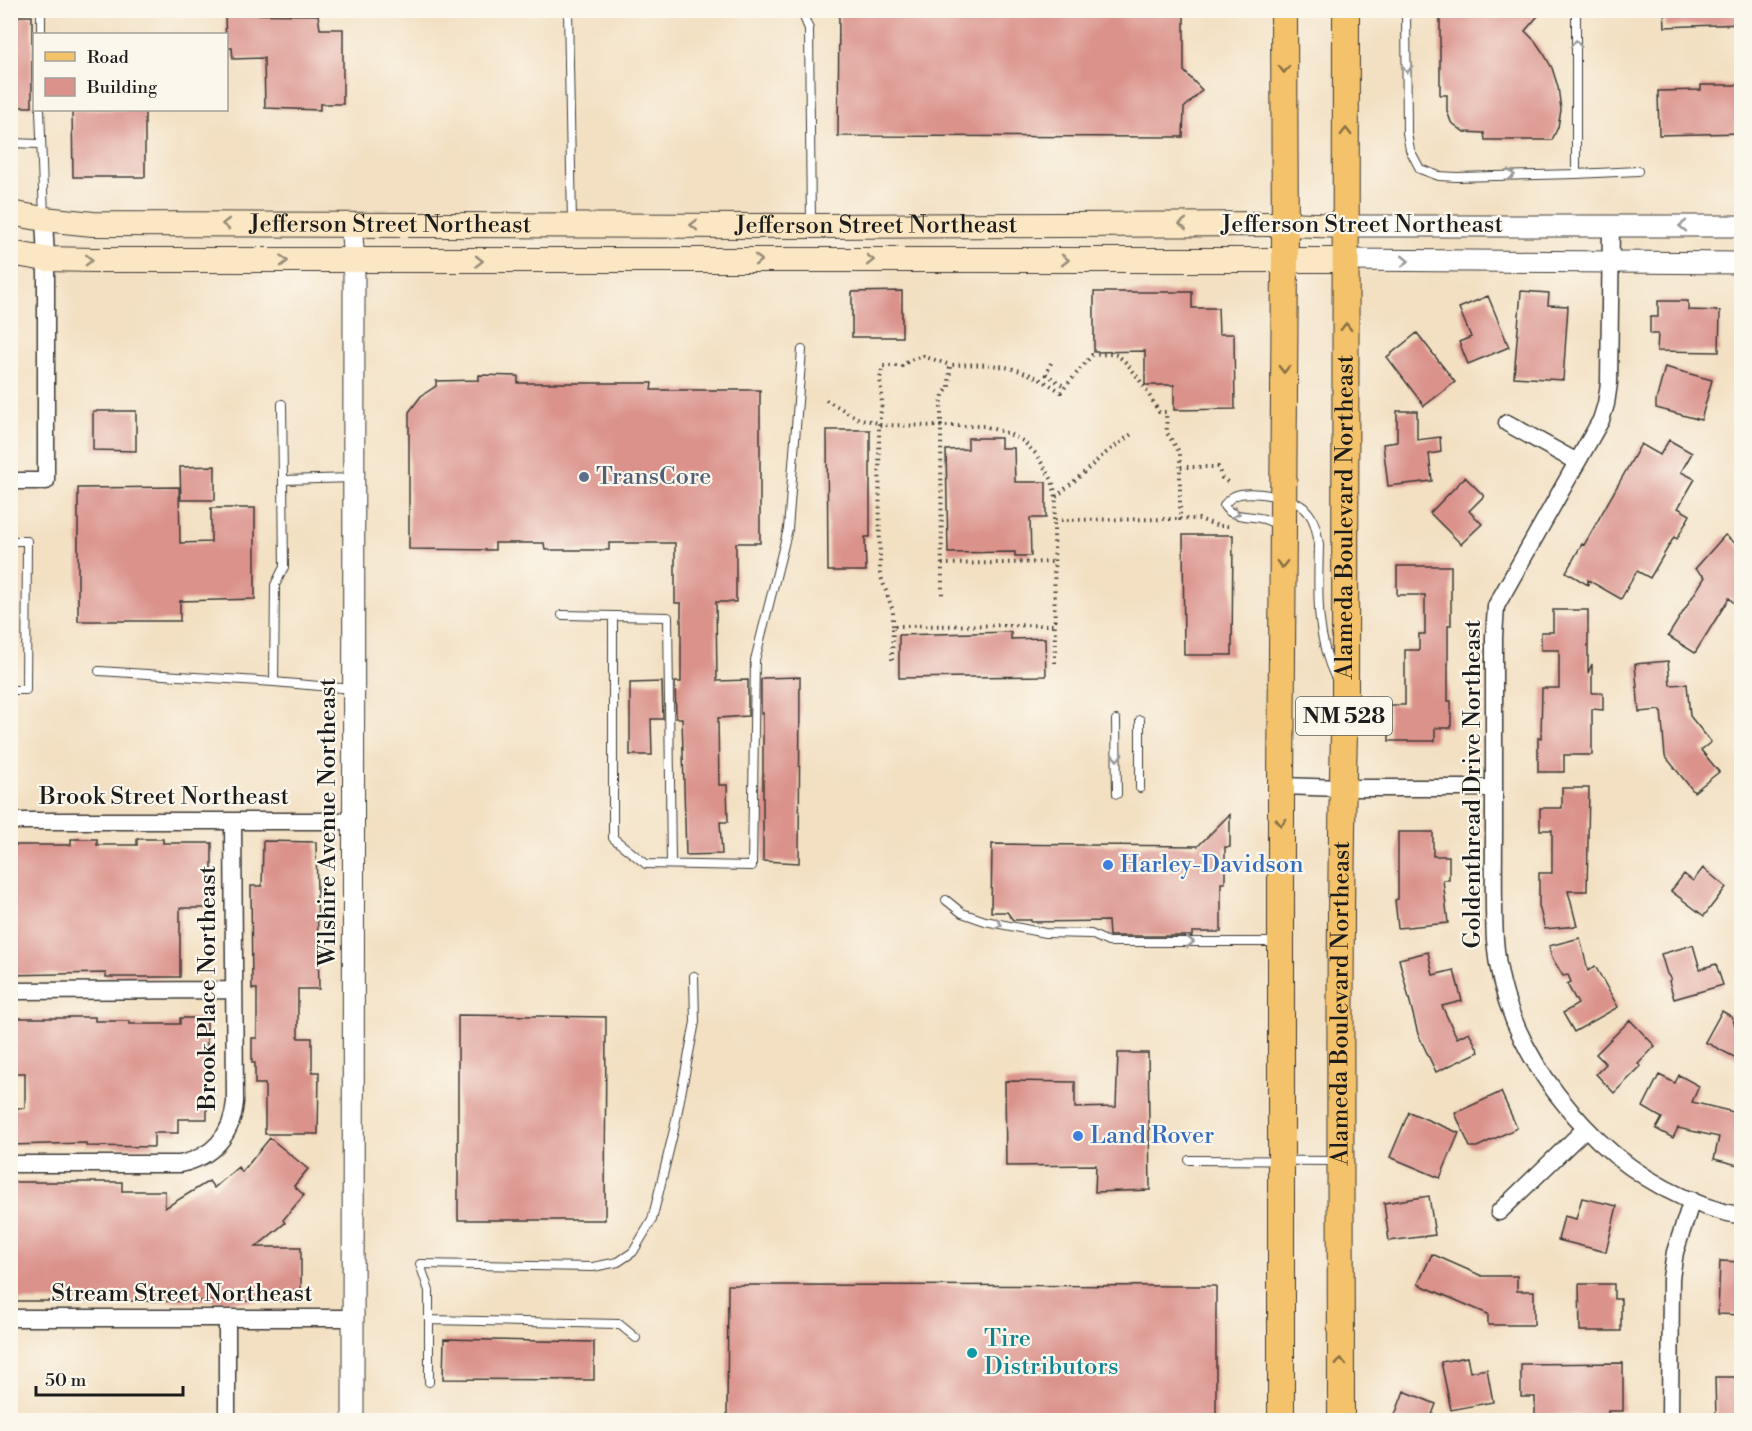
<svg xmlns="http://www.w3.org/2000/svg" width="1752" height="1431" viewBox="0 0 1752 1431" font-family="'Libre Bodoni',serif">
  <style>
    .building { fill: #da928b }
    .lines { fill: none; stroke-linecap: round; stroke-linejoin: round }
    .service-casing { stroke: #3c3935; stroke-width: 10 }
    .minor-casing { stroke: #3c3935; stroke-width: 19 }
    .tertiary-casing { stroke: #3c3935; stroke-width: 23 }
    .secondary-casing { stroke: #3c3935; stroke-width: 26 }
    .primary-casing { stroke: #3c3935; stroke-width: 28 }
    .path { stroke: #3c3935; stroke-width: 4; stroke-dasharray: 1.5 4.5; stroke-linecap: butt }
    .service { stroke: #fff; stroke-width: 8 }
    .minor { stroke: #fff; stroke-width: 16 }
    .tertiary { stroke: #fff; stroke-width: 21 }
    .secondary { stroke: #fbe7c3; stroke-width: 24 }
    .primary { stroke: #f4c26a; stroke-width: 26 }
    .oneway { stroke: #999 }
    .oneway2 { stroke: #886f43 }
    .oneway3 { stroke: #978c78 }
    .service-dot { fill: #5c6f8a; stroke: #fbf7ec; stroke-width: 2 }
    .shop-dot { fill: #3f7fe0; stroke: #fbf7ec; stroke-width: 2 }
    .culture-dot { fill: #0f9aa8; stroke: #fbf7ec; stroke-width: 2 }
    .labels { text-anchor: middle; dominant-baseline: central; stroke-width: 4.5; stroke-linejoin: round; paint-order: stroke }
    .shield { fill: #fbf7ec; stroke: #5f5e5a; stroke-width: 1.5 }
    .shield-label { font-size: 22px; font-weight: bold; fill: #1c1c1c }
    .street-label { font-size: 24px; fill: #1c1c1c; stroke: #fbf7ec }
    .service-label { font-size: 24px; fill: #4e5e75; stroke: #fbf7ec; text-anchor: start }
    .shop-label { font-size: 24px; fill: #366cbe; stroke: #fbf7ec; text-anchor: start }
    .culture-label { font-size: 24px; fill: #0d838f; stroke: #fbf7ec; text-anchor: start }
  </style>
  <rect width="100%" height="100%" fill="#fbf7ec"/>
  <filter id="ink" filterUnits="userSpaceOnUse"><feTurbulence type="fractalNoise" baseFrequency=".0167" numOctaves="2"/><feDisplacementMap in="SourceGraphic" scale="12" xChannelSelector="R" yChannelSelector="G"/><feConvolveMatrix kernelMatrix="1 2 1 2 8 2 1 2 1" color-interpolation-filters="sRGB"/></filter>
  <filter id="wash" filterUnits="userSpaceOnUse"><feTurbulence type="fractalNoise" baseFrequency=".008" numOctaves="4" result="noise"/><feDisplacementMap in="SourceGraphic" scale="24" xChannelSelector="R" yChannelSelector="G"/><feGaussianBlur stdDeviation="1.35" result="paint"/><feColorMatrix in="noise" values="0 0 0 0 0 0 0 0 0 0 0 0 0 0 0 0 0 1.4 0 .05"/><feComposite in="paint" operator="in"/></filter>
  <g filter="url(#wash)">
    <rect width="100%" height="100%" fill="#f3e0c3"/>
    <g id="blocks">
      <path class="building" d="M839,10H1184V71L1202,90L1184,108L1183,137L838,136Z
        M1440,10H1543L1525,31L1535,41L1544,54L1552,68L1558,87L1561,110L1558,127L1552,140H1485L1484,133L1464,132L1451,122L1447,111V95H1440Z
        M1664,10H1742V24L1665,27Z
        M225,14L318,15L320,29H343V104H320V110L265,108L264,58L233,59L232,48H226Z
        M10,16H32V107H10Z
        M1701,85H1742V133L1659,135L1658,91L1701,90Z
        M72,110H145V177H73Z
        M902,291V337H852V292Z
        M1521,291L1549,293L1548,305L1568,306L1563,380L1514,377Z
        M1094,292H1192V308H1218L1219,334H1234L1235,409L1174,410V385H1145V351L1094,352Z
        M1488,296L1509,347L1468,364L1459,342L1471,337L1459,308Z
        M1658,301H1688V310L1720,311L1719,352L1657,351L1658,334H1650V317H1658Z
        M1417,333L1455,382L1424,406L1387,357Z
        M1665,367L1712,380L1701,420L1656,408V401Z
        M479,375L518,376V383H652L651,390H760V543H736V602H716L717,681L748,680V716L718,718L719,785H727L728,822H720L722,854L686,855L682,718H676L675,682H681V603H675V543H609V550H545L544,543H495V550L409,549V412L421,396L436,386V381L479,380Z
        M93,411H136V451L93,450Z
        M1397,411H1417V440L1440,437L1441,452L1429,454L1432,481L1388,486L1383,444L1397,442Z
        M827,430H870V537H865L866,571H828Z
        M968,438H1001V448H1014L1015,482H1046V518H1030L1031,556H1015V552L948,553L946,450L968,449Z
        M1669,440L1692,453L1681,472L1695,479L1678,508L1690,515L1677,539L1674,537L1650,578L1637,571L1621,599L1588,580V585L1566,572L1582,544L1584,545L1641,444L1660,455Z
        M215,466V500H181L180,467Z
        M1465,477L1484,496L1469,511L1482,524L1461,544L1430,513Z
        M179,487L180,543L211,542V508H255V599L180,601V621H78V488Z
        M1183,535H1233L1232,655H1184Z
        M1725,535L1742,549V594L1734,603L1729,598L1695,653L1668,636L1705,577L1695,569Z
        M1397,566H1451V625H1448V701H1451V728H1435V741H1389V705H1405V650H1419V634H1425V595H1397Z
        M1553,610H1588V673L1592,664V693H1603V710L1592,709V755H1564V772H1538V738H1541L1542,688H1559V650H1541V632H1553Z
        M1011,632V639L1045,638L1046,676L899,678V635Z
        M1668,661L1670,685L1687,684L1690,716L1711,742L1701,750L1719,772L1694,792L1665,756L1661,710L1639,712L1635,664Z
        M800,677L799,863L763,861V713H761V680L763,678Z
        M662,682L663,719H651L652,755H630V683Z
        M1562,788H1589L1587,891H1568L1577,926L1545,929L1539,906V873H1552V830H1540V808H1562Z
        M1230,814V847H1225V883H1221V932H1192V936H1109L1108,921L1031,922V920H1013L1007,912H991L992,844L1198,846Z
        M1398,832H1433V856H1449V880H1443L1448,923L1398,928L1395,900L1398,899Z
        M71,839H97V845H137V839H163V843H212V908H180V977H106V973L10,975V845H71Z
        M263,841L316,842L319,989H298V1038H312V1072H319L318,1134H265V1084H255V1063H252V1038H257V989H252L251,886H262Z
        M1703,868L1726,887L1704,916L1671,891L1684,874L1693,881Z
        M1580,938L1588,971L1595,966L1618,1007L1574,1032L1563,1013L1578,1004L1567,984L1571,982L1568,975L1563,976L1552,958L1549,946Z
        M1693,945L1700,969L1716,964L1723,985L1674,999L1669,981L1671,979L1667,974L1661,954Z
        M1428,952L1433,975L1454,970L1462,1001L1442,1006L1457,1038L1469,1032L1479,1052L1436,1072L1418,1034L1399,959Z
        M1722,1011L1732,1017L1742,1046V1061L1705,1042Z
        M458,1015L606,1017L605,1220H458Z
        M68,1017H95V1021H130V1024H180V1018H207V1119H178V1133H154V1147L86,1146V1143L10,1145V1108H25V1073H10V1018H68Z
        M1630,1020L1655,1046L1638,1064L1641,1066L1614,1093L1596,1074L1606,1064L1596,1054Z
        M1118,1053H1148L1150,1190L1095,1192L1096,1165L1006,1166L1005,1081L1075,1082V1108L1116,1107Z
        M1659,1075L1675,1083L1679,1075L1699,1086L1692,1102L1742,1114V1166L1714,1159L1719,1137L1678,1128L1673,1138L1656,1129L1662,1118L1643,1107Z
        M1501,1092L1517,1128L1477,1147H1470L1455,1113Z
        M1409,1112L1459,1133L1440,1178L1390,1157Z
        M270,1138L308,1169L294,1186L304,1195L283,1220L285,1223L256,1247H301V1301H10V1182H122V1191H165V1208L209,1181L214,1188L238,1167L242,1172Z
        M1429,1196L1435,1235L1389,1241L1384,1203Z
        M1582,1198L1617,1206L1606,1252L1558,1240L1564,1216L1576,1219Z
        M1432,1254L1482,1276H1517V1291H1534V1325H1488V1314L1418,1284Z
        M1720,1261L1742,1262V1315L1718,1314Z
        M1579,1284H1614V1299H1621V1331H1580Z
        M728,1285L1216,1286V1420H727Z
        M444,1339L594,1342V1380L443,1379Z
        M1467,1357L1470,1372L1487,1369L1493,1402L1451,1410L1441,1362Z
        M1623,1363V1411H1608V1420H1582V1415H1535V1397H1521V1364Z
        M1715,1377H1742V1420H1716Z
        M1404,1391L1436,1404L1430,1420H1393Z"/>
    </g>
  </g>
  <g filter="url(#ink)">
    <use href="#blocks" fill-opacity="0" stroke="#3c3935" stroke-width="1.5"/>
    <g class="lines">
      <g class="service-casing">
        <path id="service" d="M568,10L572,223
          M801,10L809,29L811,224
          M1406,10L1407,133L1410,150L1420,169L1439,176L1457,177L1576,174V10
          M41,34V10
          M40,110L44,217
          M10,143L40,144
          M1576,174L1638,171
          M282,404L283,480
          M1278,526C1259,511 1234,522 1224,506C1226,502 1229,499 1234,496C1249,489 1295,497 1306,510C1315,519 1317,532 1319,545C1318,591 1315,636 1336,679
          M10,541H27L26,690H10
          M562,615L668,617L671,864
          M613,616V838L646,864L752,866L755,660L788,529L802,350
          M99,671L274,682
          M353,689L274,682L275,585L284,567L283,480L353,478
          M1116,720L1117,794
          M1140,720V788
          M946,900L962,913L985,921L1045,933L1091,934L1108,942H1278
          M1189,1160L1337,1161
          M429,1320L619,1324L636,1338
          M429,1382V1291L420,1264L593,1267L618,1262L633,1252L652,1220L674,1130L695,1022L694,976"/>
      </g>
      <g class="minor-casing">
        <path id="minor" d="M1611,226L1609,383L1606,404L1601,420L1496,606L1494,637C1494,700 1494,764 1494,827C1494,865 1493,903 1495,940C1501,1021 1542,1086 1599,1141C1637,1177 1690,1207 1742,1216
          M1507,423L1577,462
          M10,481H46V259L44,219
          M1281,786L1342,788H1494
          M10,821H353
          M10,991L234,990
          M10,1164H180C213,1157 232,1135 235,1102L233,821
          M1499,1212L1586,1128
          M10,1318H353
          M227,1318V1420
          M1670,1420L1671,1278L1675,1252L1692,1200"/>
      </g>
      <g class="tertiary-casing">
        <path id="tertiary" d="M351,224L354,261L353,1420
          M1346,226H1742
          M1346,260L1742,263"/>
      </g>
      <g class="secondary-casing">
        <g id="secondary">
          <path id="s1" d="M10,213L44,219L93,224L811,226L1285,224L1346,226"/>
          <path d="M10,253L46,259L94,260H1346"/>
        </g>
      </g>
      <g class="primary-casing">
        <g id="primary">
          <path d="M1281,1420V786L1285,260L1284,10"/>
          <path id="s2" d="M1341,1420C1341,1179 1338,937 1345,695L1346,10"/>
        </g>
      </g>
      <path class="path" d="M1051,363L1046,374L1065,387
        M826,400L857,418L878,423
        M879,425L882,403L880,378L883,366H902L910,360L923,356L950,365
        M1056,497L1106,453L1133,433
        M1054,520L1056,497L1052,480L1036,454L1023,441L1007,433L984,426H941V405L943,395L949,387L950,365C997,363 1021,365 1061,392L1092,355C1098,355 1109,353 1116,355C1130,361 1151,398 1159,412H1166L1167,433L1180,453V467
        M1228,526H1219L1199,519H1180V467H1218L1222,478L1229,483
        M942,564L1054,562
        M893,626V611L880,574L879,425L941,426L942,595
        M892,660L893,626L1055,625
        M1055,663L1054,520L1180,519"/>
      <use href="#service" class="service"/>
      <use href="#minor" class="minor"/>
      <use href="#tertiary" class="tertiary"/>
      <use href="#secondary" class="secondary"/>
      <use href="#primary" class="primary"/>
    </g>
    <defs><path id="oneway-chevron" d="M-2-3.5L2.5 0L-2 3.5" fill="none" stroke-width="1.6" stroke-linecap="round" stroke-linejoin="round" transform="scale(1.5)"/></defs>
    <g class="oneway">
      <use href="#oneway-chevron" transform="translate(1576 44) rotate(-90)"/>
      <use href="#oneway-chevron" transform="translate(1407 69) rotate(89)"/>
      <use href="#oneway-chevron" transform="translate(1511 175) rotate(-1)"/>
      <use href="#oneway-chevron" transform="translate(1683 226) rotate(-180)"/>
      <use href="#oneway-chevron" transform="translate(1405 261) rotate(1)"/>
      <use href="#oneway-chevron" transform="translate(1236 513) rotate(15)"/>
      <use href="#oneway-chevron" transform="translate(1117 757) rotate(90)"/>
      <use href="#oneway-chevron" transform="translate(998 924) rotate(13)"/>
      <use href="#oneway-chevron" transform="translate(1190 942)"/>
    </g>
    <g class="oneway2">
      <use href="#oneway-chevron" transform="translate(1284 69) rotate(90)"/>
      <use href="#oneway-chevron" transform="translate(1346 132) rotate(-90)"/>
      <use href="#oneway-chevron" transform="translate(1346 327) rotate(-90)"/>
      <use href="#oneway-chevron" transform="translate(1284 369) rotate(91)"/>
      <use href="#oneway-chevron" transform="translate(1282 564) rotate(90)"/>
      <use href="#oneway-chevron" transform="translate(1281 822) rotate(90)"/>
      <use href="#oneway-chevron" transform="translate(1341 1362) rotate(-90)"/>
    </g>
    <g class="oneway3">
      <use href="#oneway-chevron" transform="translate(226 224) rotate(180)"/>
      <use href="#oneway-chevron" transform="translate(1183 224) rotate(180)"/>
      <use href="#oneway-chevron" transform="translate(694 225) rotate(-180)"/>
      <use href="#oneway-chevron" transform="translate(89 260) rotate(1)"/>
      <use href="#oneway-chevron" transform="translate(758 260)"/>
      <use href="#oneway-chevron" transform="translate(870 260)"/>
      <use href="#oneway-chevron" transform="translate(1065 260)"/>
      <use href="#oneway-chevron" transform="translate(284 261)"/>
      <use href="#oneway-chevron" transform="translate(479 261)"/>
    </g>
  </g>
  <circle class="service-dot" cx="584" cy="477" r="6"/>
  <g class="shop-dot">
    <circle cx="1108" cy="865" r="6"/>
    <circle cx="1078" cy="1136" r="6"/>
  </g>
  <circle class="culture-dot" cx="972" cy="1353" r="6"/>
  <g class="labels">
    <rect class="shield" x="1296" y="697" width="96" height="38" rx="4.5"/>
    <g class="shield-label">
      <text x="1344" y="716">NM 528</text>
    </g>
    <g class="street-label">
      <text stroke="none"><textPath href="#s1" startOffset="381">Jefferson Street Northeast</textPath></text>
      <text stroke="none"><textPath href="#s1" startOffset="867">Jefferson Street Northeast</textPath></text>
      <text x="1362" y="225">Jefferson Street Northeast</text>
      <text stroke="none"><textPath href="#s2" startOffset="903">Alameda Boulevard Northeast</textPath></text>
      <text transform="translate(1473 784) rotate(-90)">Goldenthread Drive Northeast</text>
      <text x="164" y="797">Brook Street Northeast</text>
      <text transform="translate(328 822) rotate(-90)">Wilshire Avenue Northeast</text>
      <text transform="translate(208 988) rotate(-90)">Brook Place Northeast</text>
      <text stroke="none"><textPath href="#s2" startOffset="417">Alameda Boulevard Northeast</textPath></text>
      <text x="182" y="1294">Stream Street Northeast</text>
    </g>
    <g class="service-label">
      <text x="596" y="477">TransCore</text>
    </g>
    <g class="shop-label">
      <text x="1120" y="865">Harley-Davidson</text>
      <text x="1090" y="1136">Land Rover</text>
    </g>
    <g class="culture-label">
      <text x="984" y="1339">Tire<tspan x="984" dy="28">Distributors</tspan></text>
    </g>
  </g>
  <rect width="1752" height="1431" fill="none" stroke="#fbf7ec" stroke-width="36"/>
  <rect x="33" y="33" width="195" height="78" fill="#fbf7ec" stroke="#a29f99" stroke-width="1.5"/>
  <rect x="45" y="52" width="30" height="9" fill="#f4c26a" stroke="#a29f99" stroke-width="1.5"/>
  <text x="87" y="63" font-size="18" fill="#1c1c1c">Road</text>
  <rect x="45" y="78" width="30" height="18" fill="#da928b" stroke="#a29f99" stroke-width="1.5"/>
  <text x="87" y="93" font-size="18" fill="#1c1c1c">Building</text>
  <path d="M36 1386v9h147v-9" fill="none" stroke="#1c1c1c" stroke-width="3"/>
  <text x="45" y="1386" font-size="18" fill="#1c1c1c" stroke="#fbf7ec" stroke-width="4.5" paint-order="stroke">50 m</text>
</svg>
